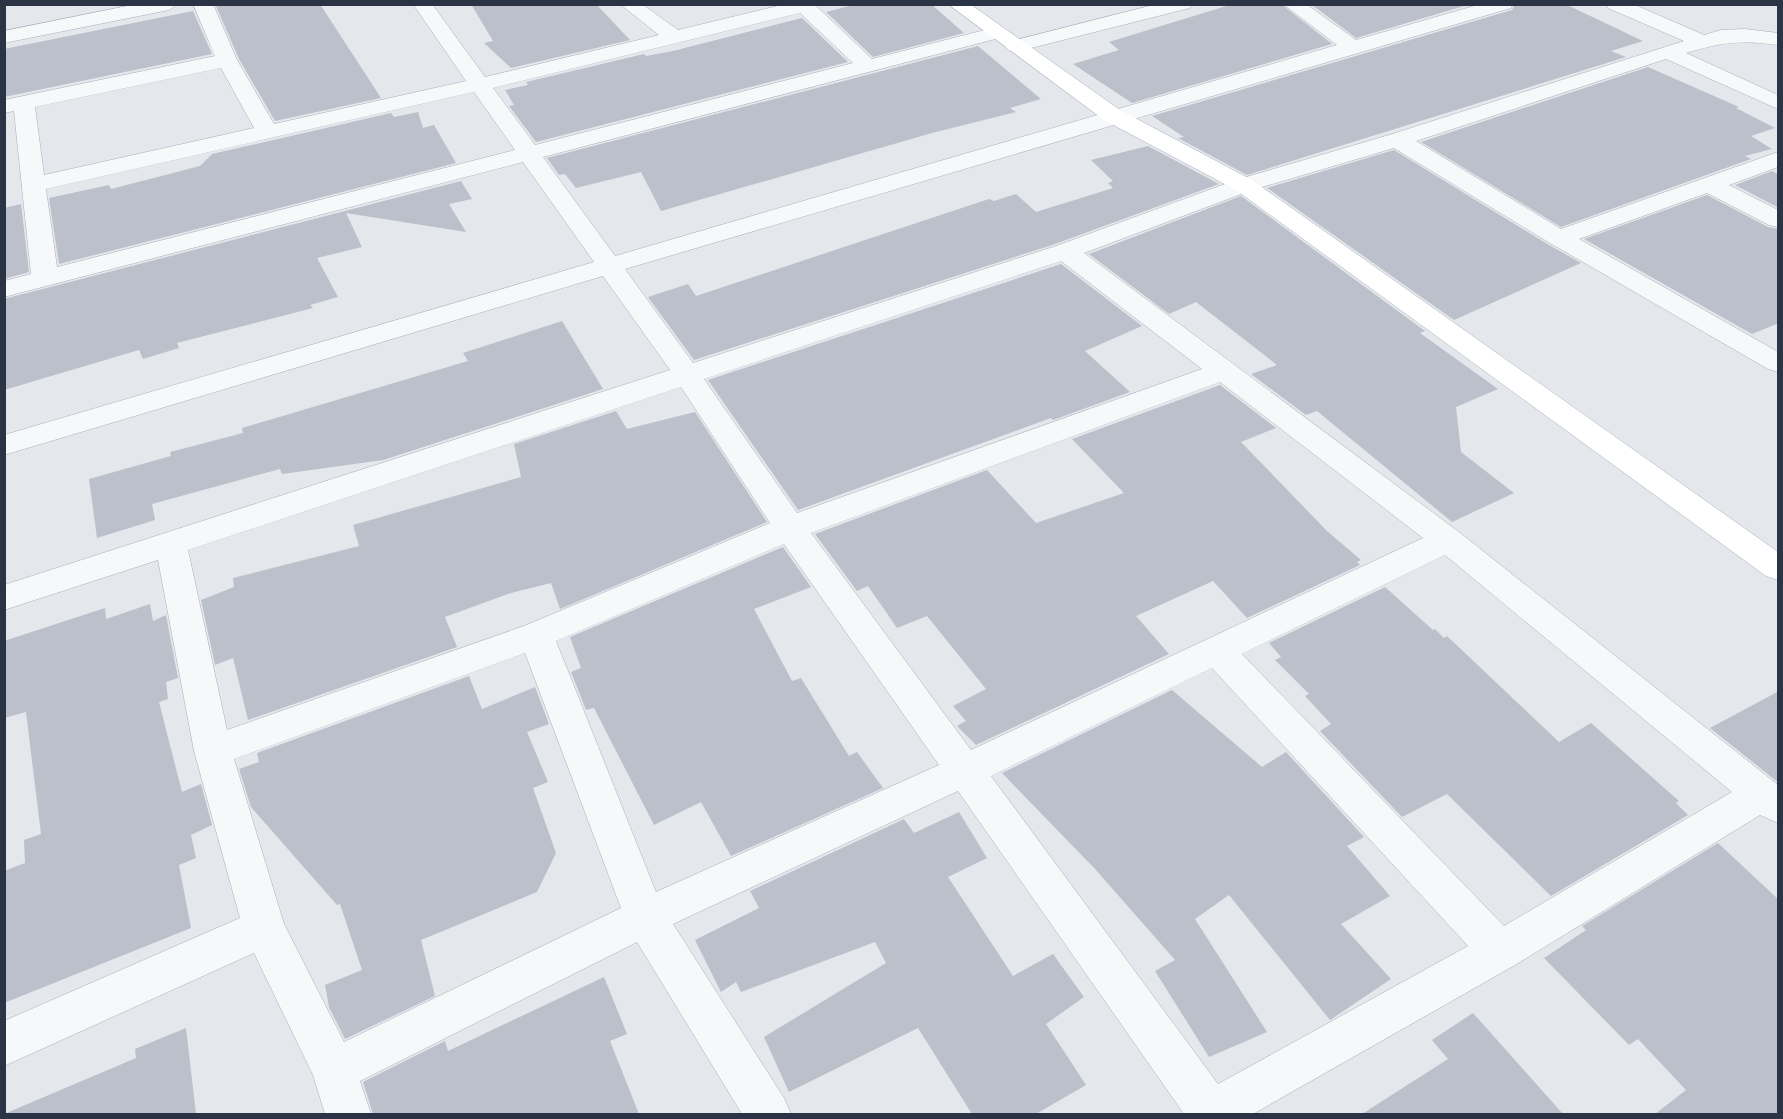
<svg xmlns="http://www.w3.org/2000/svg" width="1783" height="1119" viewBox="0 0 1783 1119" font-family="Cabin,sans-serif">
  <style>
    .building { fill: #bbc0ca }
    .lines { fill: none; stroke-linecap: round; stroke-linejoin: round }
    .street-casing { stroke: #a9aeb7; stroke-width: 1 }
    .secondary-casing { stroke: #a9aeb7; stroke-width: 1 }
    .street { fill: #f7f8fa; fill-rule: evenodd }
    .secondary { fill: #fff; fill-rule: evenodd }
  </style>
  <rect width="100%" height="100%" fill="#e4e7ec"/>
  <path class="building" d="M225,4H320L381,98L275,121L239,59L216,6Z
    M471,4H596L630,40L511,68L484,43L493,41Z
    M857,4H931L964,33L873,57L826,12Z
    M1233,4H1281L1332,44L1132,103L1073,64L1119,50L1109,42Z
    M1311,4H1471L1356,38Z
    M1515,4H1565L1643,41L1611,51L1626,57L1247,175L1178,138L1184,137L1152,116L1512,10Z
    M193,11L212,54L4,97V49Z
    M802,18L848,62L536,142L509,106L514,105L505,90L528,85L526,82L644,54L646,56L673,51Z
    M978,46L1041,99L1010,108L1016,112L932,133L661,211L641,172L576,188L565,174L559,175L547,158Z
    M1648,67L1739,107L1736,108L1775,128L1751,136L1772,149L1745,156L1751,159L1561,227L1421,142Z
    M418,112L423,128L434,125L456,163L59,264L49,198L109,185L111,189L200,166L212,154L391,113L394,117Z
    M1148,146L1219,184L1055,244L694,360L648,297L688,284L696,296L989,199L994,201L1016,194L1036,212L1113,188L1108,183L1113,181L1091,160Z
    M1394,150L1549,245L1581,263L1454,320L1267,188Z
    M1772,171L1779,175V208L1735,185Z
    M461,181L472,199L449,204L466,232L346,213L362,247L317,258L338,297L310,305L313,308L177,343L179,348L143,359L139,350L4,390V299Z
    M1707,195L1768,227L1779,229V323L1752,334L1584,239Z
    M1241,196L1425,331L1420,333L1498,389L1456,407L1461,452L1514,493L1452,522L1317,411L1306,415L1251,374L1277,365L1196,302L1169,314L1089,254Z
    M21,204L29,272L4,279V208Z
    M1061,264L1142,326L1085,351L1130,392L1053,420L1051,418L798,510L708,380Z
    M562,321L603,389L383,460L282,474L280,469L152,504L155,520L97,538L89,479L171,456L170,452L243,433L242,428L468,361L463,353Z
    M1220,385L1276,428L1241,442L1327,531L1361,560L1357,562L1360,565L1247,618L1213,581L1136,616L1169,654L976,745L957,726L966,721L953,706L986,689L927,616L897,628L868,586L857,591L815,534L987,470L1036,523L1124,493L1072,439Z
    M616,411L627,429L695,412L767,522L560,609L551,583L511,593L445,617L457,647L248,720L233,658L215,665L201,600L234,587L233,578L359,546L353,525L521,477L514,444Z
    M783,547L811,587L754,609L792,681L801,678L849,756L857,752L883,788L731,856L701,802L654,825L594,708L586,710L571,672L581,668L570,637Z
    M1385,587L1433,630L1435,629L1444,638L1447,636L1559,742L1591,723L1679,801L1676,803L1688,815L1551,896L1447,794L1402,817L1320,731L1331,724L1305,696L1309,694L1275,660L1281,657L1269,643Z
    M150,604L153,621L166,615L178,678L166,682L168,699L159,702L182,792L201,784L212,825L191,835L196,858L179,865L191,928L4,1003V871L25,863L24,840L41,834L26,712L4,718V641L105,608L106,619Z
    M469,676L482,709L535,687L549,724L527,732L548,782L533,788L556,853L537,892L421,940L435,996L345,1039L329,1007L325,985L362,970L340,904L337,905L251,807L239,769L259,762L257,753Z
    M1172,690L1262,767L1286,752L1364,837L1347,846L1390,896L1341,924L1391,979L1330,1020L1229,895L1195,919L1267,1032L1209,1057L1155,971L1175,960L1096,870L1002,773Z
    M1779,691V783L1710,728Z
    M959,812L987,858L948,877L1013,976L1053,954L1084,997L1046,1024L1086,1085L1036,1114H972L918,1028L789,1092L764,1037L886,963L875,942L741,992L736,982L721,992L695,940L759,908L750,891L904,819L914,833Z
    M1718,843L1779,900V1114H1655L1686,1090L1638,1039L1629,1045L1544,958L1586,930L1582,926Z
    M604,977L627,1034L610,1041L639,1114H373L363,1082L445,1041L448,1051Z
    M1473,1013L1563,1114H1362L1448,1059L1432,1040Z
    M186,1028L196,1114H4L136,1058L135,1049Z"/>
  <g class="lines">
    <g class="street-casing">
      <path id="street" d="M137,4H178L169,10L4,43V31Z
        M193,4H213L237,60L274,124L466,81L413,4H432L485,77L659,35L620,4H642L678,30L786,4H814L872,59L996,27L1003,29L1006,33L1003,37L543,157L615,256L1337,45L1283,4H1306L1356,40L1481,4H1513L1511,8L625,269L693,363L1056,246L1236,180L1389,135L1684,41L1608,8L1606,4H1633L1704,35L1721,30L1745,29L1778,33V45C1739,40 1723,42 1686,53L1778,95V109L1666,59L1416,141L1561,229L1778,152V167L1729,185L1778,210V227L1769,225L1707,193L1579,239L1778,352V372L1768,369L1550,243L1394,148L1252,190L1084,253L1459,532L1778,785V823L1760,815L1515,965L1253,1114H1184L958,791L673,924L784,1098L791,1114H742L637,942L360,1081L371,1114H325L313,1075L254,953L4,1066V1021L240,918L194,751L158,560L4,610V585L670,370L603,276L4,455V435L594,262L523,162L4,297V281L31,274L14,111L4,113V100L215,56ZM800,13L853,63L535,145L493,88ZM221,68L254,128L44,175L35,107ZM474,92L515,150L57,267L46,189ZM1061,261L1202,369L797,513L704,379ZM1220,382L1423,538L971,750L811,533ZM681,387L770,523L524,626L227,730L188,550ZM784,544L939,765L656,892L556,641ZM1445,555L1732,792L1504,926L1242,654ZM525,653L621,908L344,1042L284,924L234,759ZM1212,668L1468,946L1218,1084L991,776Z
        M1157,4H1192L1190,8L1015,52L1008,50L1005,46L1008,42Z"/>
    </g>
    <g class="secondary-casing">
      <path id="secondary" d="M948,4H970L1120,110L1252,180L1778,552V580L1766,576L1236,190L1104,120Z"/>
    </g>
    <use href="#street" class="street"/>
    <use href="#secondary" class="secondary"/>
  </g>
  <rect width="1783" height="1119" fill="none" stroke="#2b3445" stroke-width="12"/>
</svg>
